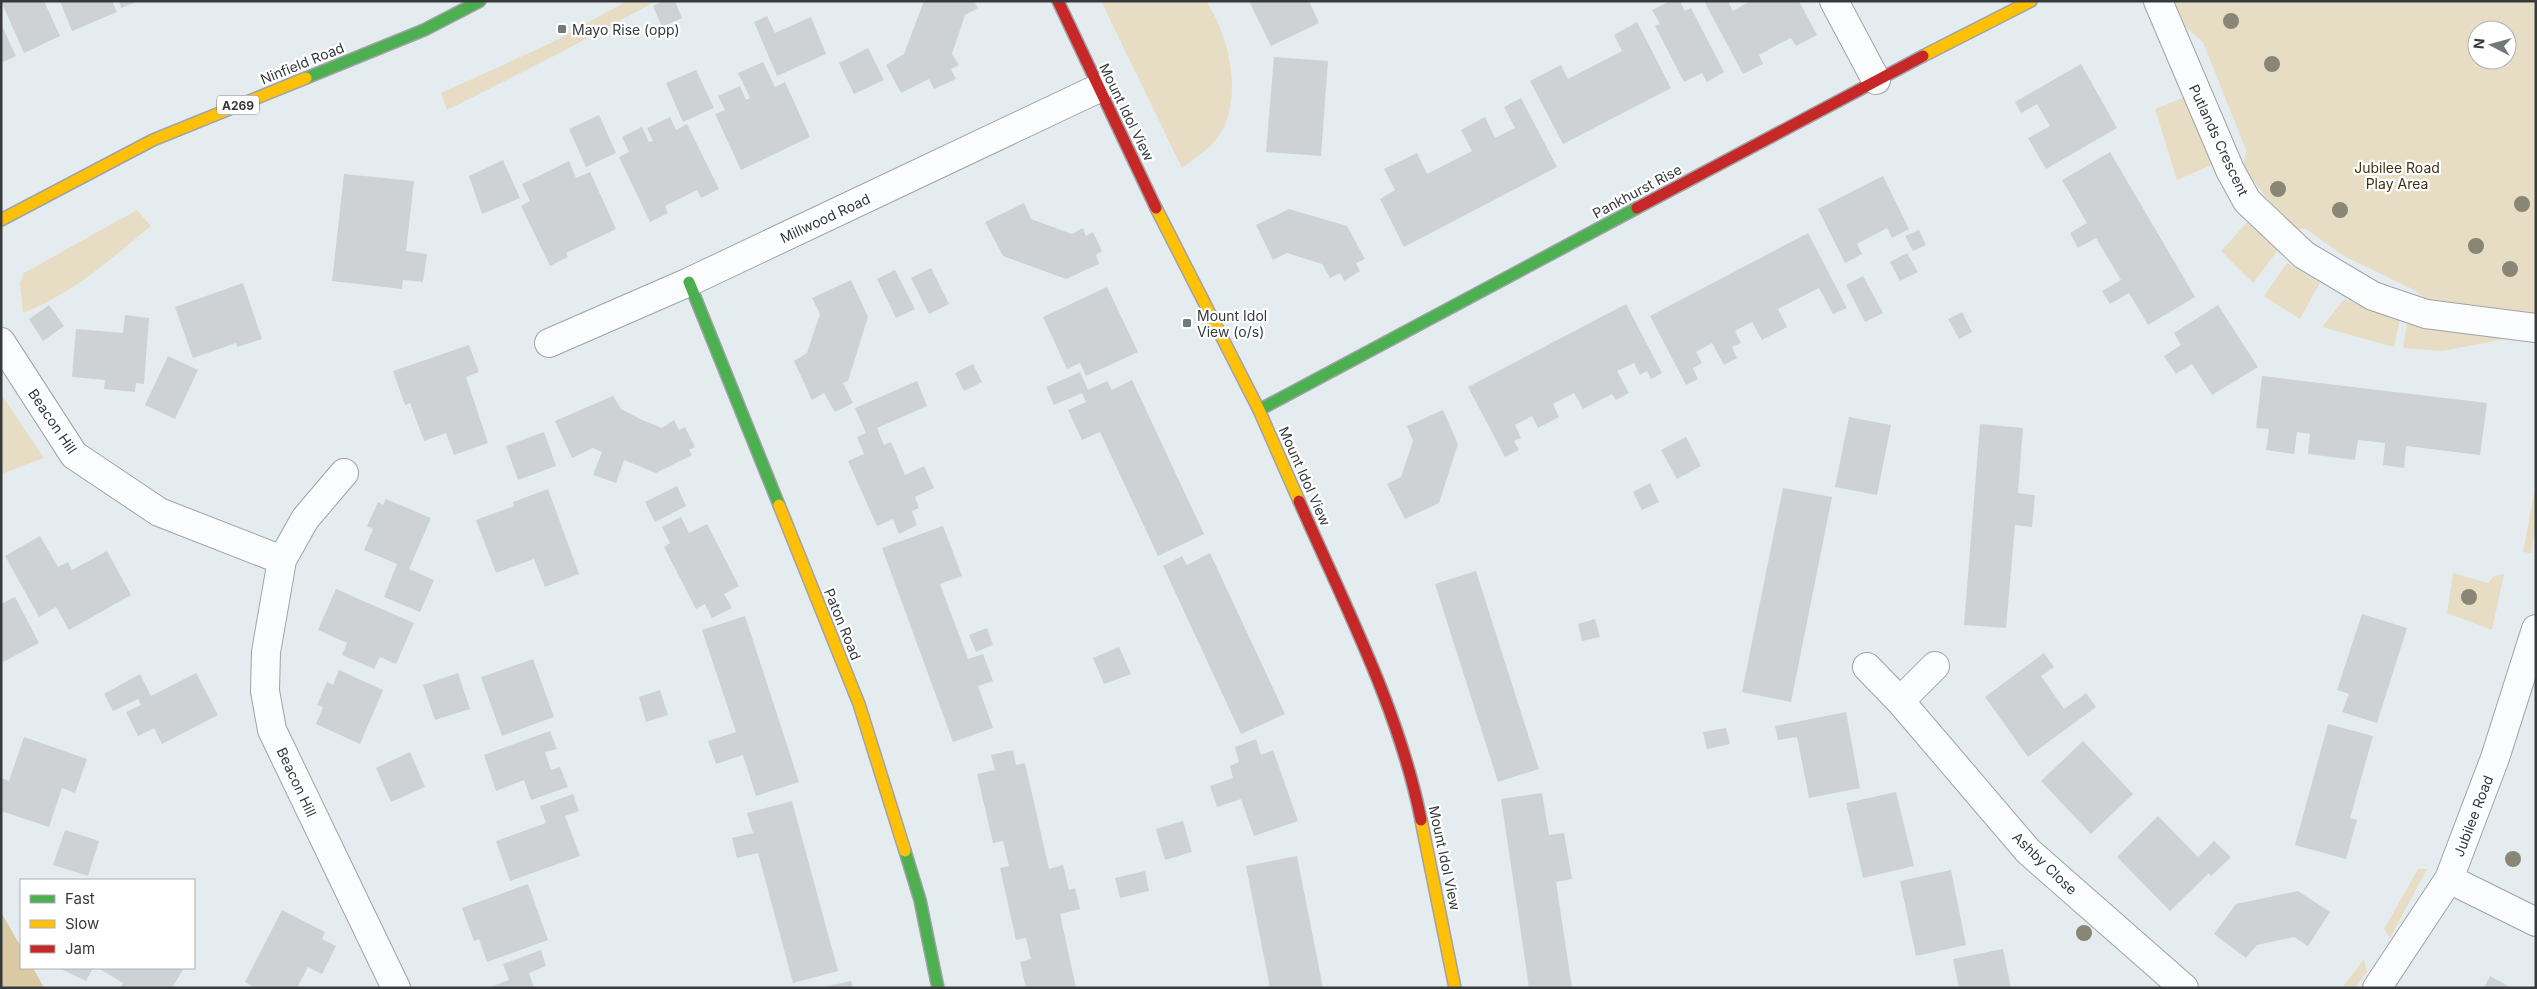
<svg xmlns="http://www.w3.org/2000/svg" width="2537" height="989" viewBox="0 0 2537 989" font-family="Inter,sans-serif">
  <style>
    .green { fill: #e7ddc4; fill-rule: evenodd }
    .forest { fill: #d9caa4 }
    .building { fill: #ced2d5 }
    .lines { fill: none; stroke-linecap: round; stroke-linejoin: round }
    .street-casing { stroke: #9fa3a6; stroke-width: 30 }
    .fast-casing { stroke: #9fa3a6; stroke-width: 14 }
    .slow-casing { stroke: #9fa3a6; stroke-width: 14 }
    .jam-casing { stroke: #9fa3a6; stroke-width: 14 }
    .street { stroke: #fbfcfd; stroke-width: 28 }
    .fast { stroke: #4caf50; stroke-width: 11 }
    .slow { stroke: #ffc107; stroke-width: 11 }
    .jam { stroke: #c62828; stroke-width: 11 }
    .tree { fill: #8a8675 }
    .poi-dot { fill: #73787b; stroke: #fff; stroke-width: 2 }
    .labels { text-anchor: middle; dominant-baseline: central; stroke-width: 4.5; stroke-linejoin: round; paint-order: stroke }
    .shield { fill: #fff; stroke: #727577; stroke-width: 1 }
    .shield-label { font-size: 12px; font-weight: bold; fill: #363a3d }
    .poi-label { font-size: 14px; fill: #363a3d; stroke: #fff; text-anchor: start }
    .street-label { font-size: 14px; fill: #363a3d; stroke: #fff }
    .park-label { font-size: 14px; fill: #403212; stroke: #fff }
  </style>
  <rect width="100%" height="100%" fill="#e5ecef"/>
  <path class="green" d="M627,1H656L556,55L447,110L441,93L551,43Z
    M1101,1H1206C1229,36 1241,88 1224,127C1216,145 1197,157 1182,168Z
    M2171,1H2536V317L2435,304L2410,288L2344,256L2306,229H2292L2243,168L2246,150L2203,42L2181,23ZM2477,30H2507V60H2477Z
    M2185,97L2216,163L2177,180L2155,109Z
    M137,210L151,226C111,259 72,294 23,313L20,283L24,273Z
    M2250,219L2278,250L2253,283L2221,251Z
    M2287,263L2320,283L2300,319L2264,296Z
    M2344,299L2400,320L2394,347L2322,327Z
    M2407,323L2505,339L2443,351L2403,348Z
    M1,394L44,458L1,474Z
    M2536,482V528L2531,553L2523,552Z
    M2453,573L2488,583L2494,576L2504,574L2492,630L2447,613Z
    M2418,869H2427L2390,938L2384,929Z
    M2364,959L2367,972L2355,988H2342Z"/>
  <path class="forest" d="M1,912L21,947V968H33L44,988H1Z"/>
  <path class="building" d="M1,1H44L60,36L24,53Z
    M60,1H112L117,12L72,31Z
    M119,1H139L121,8Z
    M663,1H675L682,18L662,27L653,6Z
    M924,1H974L978,8L965,15L952,54L959,65L951,69L956,79L934,89L929,79L901,93L886,65L904,54Z
    M1249,1H1309L1319,23L1271,46Z
    M1670,1H1680L1685,11L1691,8L1724,72L1707,82L1702,73L1684,82L1655,26L1660,24L1652,10Z
    M1704,1H1728L1733,11L1750,1H1799L1817,35L1796,46L1791,38L1775,46L1759,55L1763,64L1743,74Z
    M767,16L775,33L811,17L826,54L777,76L754,22Z
    M1637,22L1671,88L1563,144L1530,81L1561,65L1568,79L1622,51L1614,35Z
    M1,24L16,56L1,63Z
    M868,48L884,80L854,94L839,63Z
    M1274,57L1328,61L1321,156L1266,152Z
    M763,62L775,87L785,82L810,137L741,170L715,114L725,110L718,96L740,86L746,100L750,98L738,73Z
    M2081,64L2117,128L2046,169L2028,138L2050,126L2037,104L2021,113L2015,102Z
    M696,70L714,108L683,122L666,83Z
    M1521,98L1557,167L1404,247L1380,199L1395,190L1384,169L1417,153L1427,174L1472,151L1461,130L1485,117L1495,138L1515,128L1504,107Z
    M599,115L616,153L586,167L569,129Z
    M670,117L676,130L687,124L719,189L701,198L697,190L665,206L668,213L650,222L619,157L629,152L622,137L642,127L649,142L653,141L647,128Z
    M2110,152L2195,297L2148,325L2129,293L2110,304L2102,291L2121,280L2096,238L2078,248L2070,233L2087,223L2062,180Z
    M503,160L520,198L482,214L469,176Z
    M569,161L576,178L590,172L616,229L566,253L568,257L550,266L521,206L530,201L522,184Z
    M344,174L414,181L406,251L427,254L423,282L403,280L402,289L332,281Z
    M1883,176L1909,229L1892,238L1887,228L1857,244L1862,254L1845,263L1818,209Z
    M1024,203L1031,219L1072,234L1083,228L1086,236L1093,232L1102,251L1096,255L1099,264L1066,279L1003,256L985,222Z
    M1289,209L1347,226L1365,259L1356,263L1360,271L1344,281L1340,273L1330,278L1322,264L1306,259L1287,253L1273,260L1256,225Z
    M1919,230L1926,245L1913,251L1905,236Z
    M1808,233L1847,308L1833,314L1819,288L1778,309L1787,327L1762,340L1752,322L1735,331L1741,343L1732,347L1737,358L1724,365L1712,343L1696,352L1702,363L1693,368L1698,379L1686,385L1650,316Z
    M1907,253L1918,272L1900,281L1890,262Z
    M931,268L949,304L929,314L911,278Z
    M895,270L915,309L896,318L877,279Z
    M1863,276L1883,313L1865,322L1846,285Z
    M851,280L868,317L848,381L843,383L853,403L835,412L824,393L812,400L794,361L807,353L820,314L812,298Z
    M243,283L262,339L237,347L236,343L193,358L175,307Z
    M1107,287L1138,352L1086,376L1080,363L1067,369L1043,317Z
    M1626,304L1662,373L1651,379L1647,371L1640,375L1634,363L1617,371L1629,393L1616,400L1612,394L1583,409L1574,393L1553,404L1559,417L1538,428L1532,416L1515,425L1521,438L1514,441L1519,450L1505,457L1468,387Z
    M49,305L64,326L43,341L29,319Z
    M2218,305L2258,367L2212,395L2192,364L2176,374L2164,356L2181,345L2174,333Z
    M1962,312L1972,332L1959,339L1948,319Z
    M125,315L149,318L144,384L136,383L135,392L104,389L105,380L72,377L76,329L123,333Z
    M469,345L479,372L466,377L488,443L454,455L446,433L424,441L410,403L405,405L393,371Z
    M168,356L198,370L175,419L145,405Z
    M973,364L982,382L964,391L955,373Z
    M1080,372L1088,390L1107,381L1112,390L1132,380L1204,534L1158,556L1100,432L1082,440L1068,410L1086,402L1082,393L1054,405L1046,387Z
    M2262,376L2487,403L2480,455L2406,446L2404,468L2383,465L2385,443L2358,440L2355,460L2308,454L2310,434L2297,432L2294,454L2266,450L2269,429L2256,428Z
    M917,381L927,406L877,428L884,445L891,442L905,475L924,466L934,488L915,497L919,508L912,511L917,525L899,534L893,519L877,526L848,461L864,454L857,437L866,433L855,408Z
    M613,396L621,409L640,419L662,428L674,420L679,430L685,427L695,447L689,450L692,455L656,473L624,460L616,483L593,475L602,452L593,448L572,458L555,421Z
    M1443,410L1458,444L1439,503L1405,519L1387,484L1401,477L1413,441L1407,426Z
    M1849,417L1891,425L1877,495L1835,487Z
    M1980,424L2023,428L2018,493L2035,495L2032,527L2015,525L2006,628L1964,625Z
    M544,432L556,466L518,480L506,446Z
    M1686,437L1701,466L1677,479L1661,450Z
    M1650,483L1659,502L1642,510L1633,492Z
    M677,486L686,506L655,522L645,502Z
    M1783,488L1832,497L1791,702L1742,692Z
    M548,489L579,574L545,587L534,559L496,573L476,520L514,506L513,502Z
    M386,499L431,518L409,569L434,580L420,612L384,597L397,564L364,550L373,529L367,526L378,502L383,505Z
    M681,517L689,533L707,524L739,586L724,594L732,608L712,618L705,604L696,609L664,547L670,543L662,527Z
    M943,526L962,576L940,584L968,659L983,654L993,681L978,686L993,728L953,742L882,548Z
    M40,536L58,567L68,562L72,570L107,551L131,595L69,630L56,607L39,617L5,556Z
    M1210,553L1285,714L1241,734L1163,566L1182,556L1187,565Z
    M1476,571L1539,769L1498,782L1435,584Z
    M336,589L414,623L396,664L380,657L374,669L342,655L347,643L318,630Z
    M15,597L39,643L1,663V604Z
    M2362,614L2407,628L2377,723L2342,712L2349,694L2337,690Z
    M745,616L799,782L756,796L743,755L716,764L708,741L736,732L702,630Z
    M1595,619L1600,637L1582,641L1578,624Z
    M987,628L993,645L976,652L969,635Z
    M1119,647L1131,674L1104,684L1093,658Z
    M2044,653L2054,667L2041,676L2064,709L2086,693L2096,707L2028,757L1985,697Z
    M533,659L554,717L502,736L481,677Z
    M339,670L383,690L360,744L316,724L323,707L317,705L327,682L333,685Z
    M196,673L218,715L162,744L154,728L138,736L126,712L141,705L138,699L113,711L104,694L140,674L151,696Z
    M458,673L470,709L435,720L423,685Z
    M660,690L668,715L646,722L639,697Z
    M1846,712L1860,788L1809,798L1797,737L1778,740L1775,726Z
    M2328,724L2373,736L2350,818L2357,820L2346,859L2295,845Z
    M1726,728L1730,744L1707,749L1703,732Z
    M550,731L557,749L545,752L551,770L560,767L568,787L531,800L524,780L496,791L484,755Z
    M24,737L87,759L75,793L62,788L49,827L1,811L3,805L1,804V778L9,781Z
    M1256,739L1261,755L1273,750L1298,821L1254,836L1241,799L1217,807L1210,786L1233,778L1230,766L1239,762L1235,747Z
    M2083,741L2133,794L2091,834L2041,781Z
    M1013,750L1016,765L1025,763L1049,869L1063,865L1069,890L1075,888L1080,909L1060,914L1076,988H1026L1020,962L1031,959L1026,938L1016,940L1000,868L1009,866L1003,841L993,843L977,774L995,770L991,755Z
    M410,752L425,787L391,802L376,768Z
    M1896,792L1914,866L1863,878L1846,803Z
    M1542,793L1549,835L1564,833L1572,879L1556,882L1572,988H1529L1516,899L1501,799Z
    M573,794L579,811L565,816L580,856L510,881L496,841L546,823L540,806Z
    M792,801L838,971L793,983L758,853L737,858L732,838L753,833L747,813Z
    M2158,816L2198,857L2214,841L2231,857L2211,876L2209,873L2170,911L2117,857Z
    M1183,821L1192,852L1165,860L1156,829Z
    M65,830L99,841L88,876L53,865Z
    M1297,856L1323,988H1270L1246,866Z
    M1951,870L1966,945L1916,956L1900,881Z
    M1145,871L1149,891L1120,898L1115,878Z
    M528,884L548,940L487,962L479,939L474,941L462,908Z
    M2298,891L2330,912L2308,946L2294,937L2257,945L2246,958L2214,934L2236,904Z
    M282,910L325,932L322,939L336,946L322,974L308,967L297,988H256L245,982Z
    M2003,949L2011,988H1959L1953,959Z
    M541,950L546,966L529,973L534,988H488L509,980L503,964Z
    M59,968H93L86,981Z
    M98,968H184L172,988H120L123,983Z
    M2490,976L2512,988H2484Z
    M851,981L853,988H824V987Z"/>
  <g class="lines">
    <g class="street-casing">
      <path id="street" d="M1834,1L1876,80
        M2158,1L2230,170L2247,201L2304,255L2373,296L2426,314L2536,328
        M1,342L74,455L159,512L282,560
        M549,343L689,282L1099,88
        M344,473L305,519L282,560L266,652L265,691L272,730L396,988
        M1867,667L1900,701L2028,851L2184,988
        M1900,701L1935,666
        M2449,879L2536,922
        M2377,988L2449,879L2495,758L2536,629"/>
    </g>
    <g class="fast-casing">
      <path id="fast" d="M306,78L424,30L480,1
        M689,282L779,505
        M1259,410L1637,208
        M905,851L920,900L938,988"/>
    </g>
    <g class="slow-casing">
      <path id="slow" d="M1923,56L2031,1
        M1156,208L1259,410L1299,501
        M1,220L153,140L306,78
        M779,505L859,704L905,851
        M1421,820L1455,988"/>
    </g>
    <g class="jam-casing">
      <path id="jam" d="M1058,1L1156,208
        M1637,208L1923,56
        M1299,501C1344,604 1399,709 1421,820"/>
    </g>
    <use href="#street" class="street"/>
    <use href="#fast" class="fast"/>
    <use href="#slow" class="slow"/>
    <use href="#jam" class="jam"/>
  </g>
  <g class="tree">
    <circle cx="2231" cy="21" r="8"/>
    <circle cx="2272" cy="64" r="8"/>
    <circle cx="2278" cy="189" r="8"/>
    <circle cx="2522" cy="204" r="8"/>
    <circle cx="2340" cy="210" r="8"/>
    <circle cx="2476" cy="246" r="8"/>
    <circle cx="2510" cy="269" r="8"/>
    <circle cx="2469" cy="597" r="8"/>
    <circle cx="2513" cy="859" r="8"/>
    <circle cx="2084" cy="933" r="8"/>
  </g>
  <g class="poi-dot">
    <rect x="557" y="24" width="10" height="10" rx="2.5"/>
    <rect x="1182" y="318" width="10" height="10" rx="2.5"/>
  </g>
  <g class="labels">
    <rect class="shield" x="217" y="95.5" width="42" height="19" rx="4"/>
    <g class="shield-label">
      <text x="238" y="105">A269</text>
    </g>
    <g class="poi-label">
      <text x="572" y="29">Mayo Rise (opp)</text>
      <text x="1197" y="315">Mount Idol<tspan x="1197" dy="16">View (o/s)</tspan></text>
    </g>
    <g class="street-label">
      <text transform="translate(302 63) rotate(-22)">Ninfield Road</text>
      <text transform="translate(1127 112) rotate(64)">Mount Idol View</text>
      <text transform="translate(2219 140) rotate(65)">Putlands Crescent</text>
      <text transform="translate(1637 191) rotate(-28)">Pankhurst Rise</text>
      <text transform="translate(825 218) rotate(-25)">Millwood Road</text>
      <text transform="translate(53 421) rotate(56)">Beacon Hill</text>
      <text transform="translate(1305 476) rotate(66)">Mount Idol View</text>
      <text transform="translate(843 624) rotate(68)">Paton Road</text>
      <text transform="translate(297 782) rotate(65)">Beacon Hill</text>
      <text transform="translate(2473 816) rotate(-69)">Jubilee Road</text>
      <text transform="translate(1445 858) rotate(78)">Mount Idol View</text>
      <text transform="translate(2045 863) rotate(44)">Ashby Close</text>
    </g>
    <g class="park-label">
      <text x="2397" y="167">Jubilee Road<tspan x="2397" dy="16">Play Area</tspan></text>
    </g>
  </g>
  <rect width="2537" height="989" fill="none" stroke="#363a3d" stroke-width="5"/>
  <rect x="20" y="879" width="175" height="90" fill="#ffffff" stroke="#afb0b1"/>
  <rect x="30" y="895" width="25" height="8" fill="#4caf50" stroke="#afb0b1"/>
  <text x="65" y="904" font-size="15" fill="#363a3d">Fast</text>
  <rect x="30" y="920" width="25" height="8" fill="#ffc107" stroke="#afb0b1"/>
  <text x="65" y="929" font-size="15" fill="#363a3d">Slow</text>
  <rect x="30" y="945" width="25" height="8" fill="#c62828" stroke="#afb0b1"/>
  <text x="65" y="954" font-size="15" fill="#363a3d">Jam</text>
  <g transform="translate(2492 45) rotate(276)"><circle r="24" fill="#ffffff" stroke="#afb0b1"/>
  <path d="M0-4L9 19L0 12L-9 19Z" fill="#73787b"/>
  <text y="-8" font-size="14" font-weight="bold" text-anchor="middle" fill="#363a3d">N</text>
  </g>
</svg>
